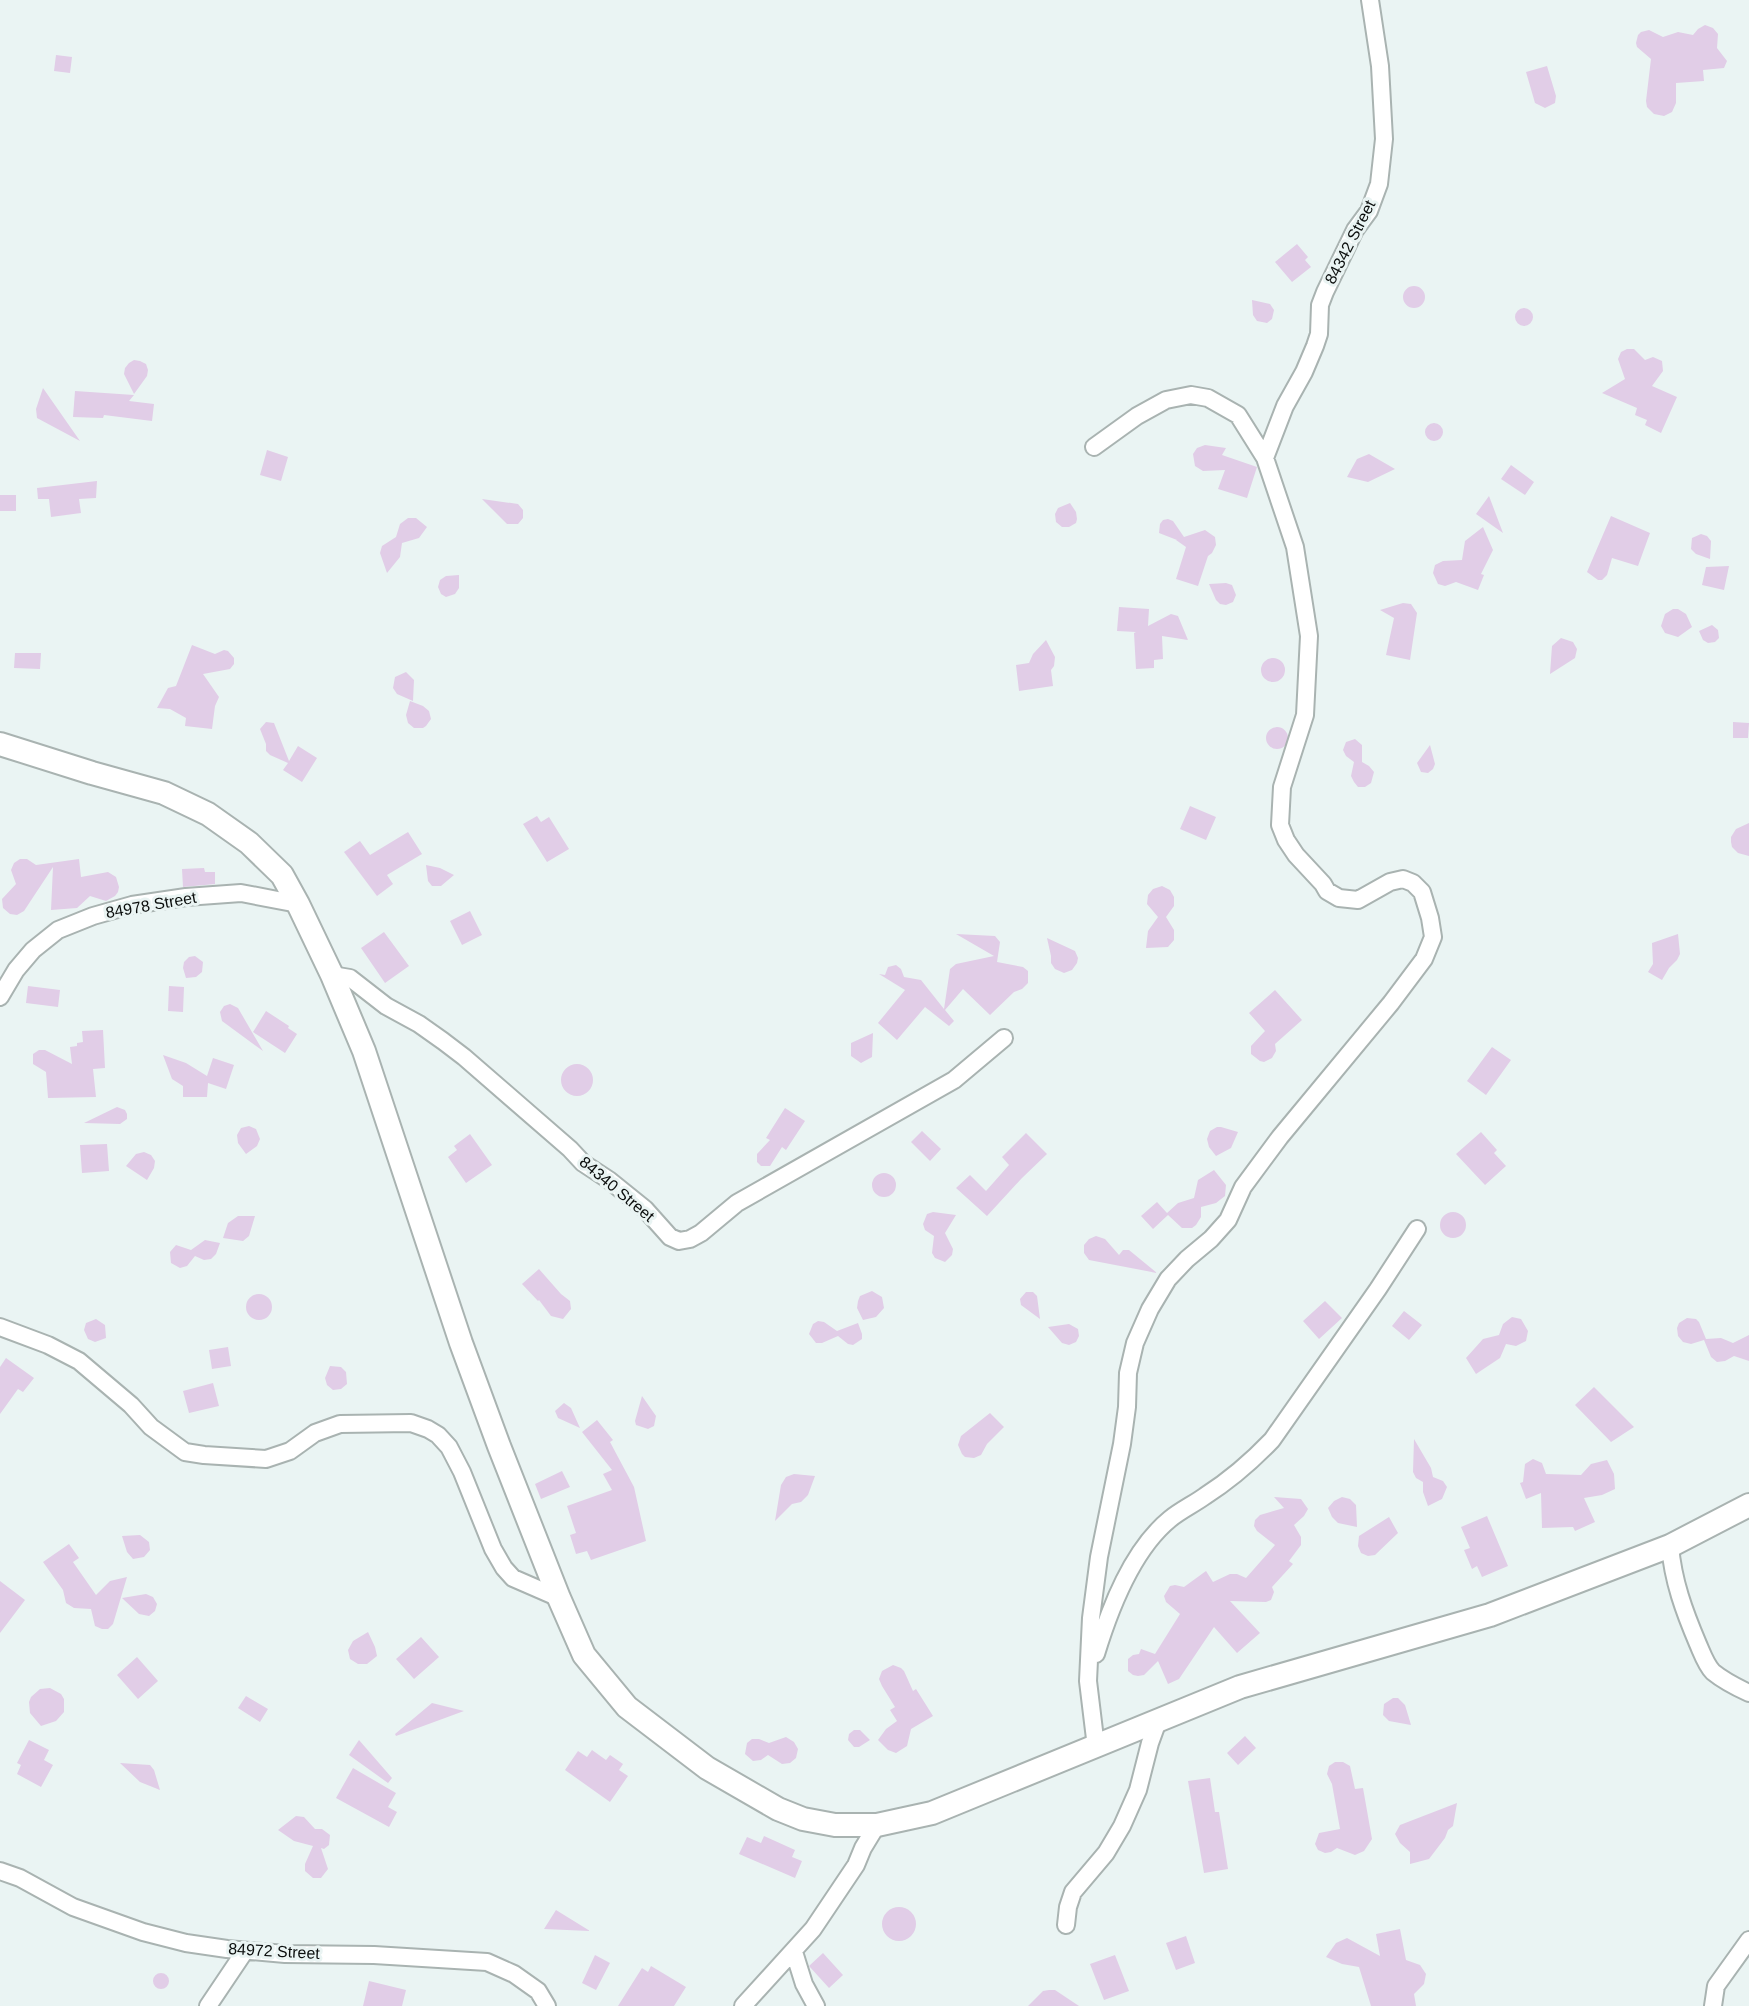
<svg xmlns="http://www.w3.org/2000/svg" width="1749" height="2006" viewBox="0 0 1749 2006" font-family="Helvetica,sans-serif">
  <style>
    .building { fill: #e1cde7 }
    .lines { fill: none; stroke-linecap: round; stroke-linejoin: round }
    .street-casing { stroke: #a9b3b1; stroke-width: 20 }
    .secondary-casing { stroke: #a9b3b1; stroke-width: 26 }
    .street { stroke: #fff; stroke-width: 16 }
    .secondary { stroke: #fff; stroke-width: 22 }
    .labels { text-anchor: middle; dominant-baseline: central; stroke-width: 6; stroke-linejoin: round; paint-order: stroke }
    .street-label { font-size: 16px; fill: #0a0d0c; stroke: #eaf4f3 }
  </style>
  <rect width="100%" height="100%" fill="#eaf4f3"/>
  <path class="building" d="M1705,25L1713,28L1718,34L1717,48L1727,61L1724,68L1703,70L1704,81L1676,83V103L1672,112L1664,116L1654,114L1647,107L1646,101L1651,59L1637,47L1636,43L1638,35L1641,32L1649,30L1663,37L1678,32L1693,35L1698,29Z
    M56,55L72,57L70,73L54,71Z
    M1547,66L1556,96L1555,103L1545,108L1535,103L1526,72Z
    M1297,244L1308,257L1305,260L1311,267L1292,282L1275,262Z
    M1403 297a11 11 0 1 1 22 0a11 11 0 1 1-22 0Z
    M1252,300L1270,304L1274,310L1272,319L1267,323L1257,321L1253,315Z
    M1515 317a9 9 0 1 1 18 0a9 9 0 1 1-18 0Z
    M1627,349H1634L1645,360L1653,357L1662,361L1663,371L1652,386L1677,397L1661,433L1645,425L1647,420L1635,415L1637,408L1602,393L1625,379L1618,359L1621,352Z
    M134,360L140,361L146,364L148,370L147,376L134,394L124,374L125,368L129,363Z
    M43,388L80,441L37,418L36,409Z
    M75,391L134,395L129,401L154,404L152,421L104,415L103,418L73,417Z
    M1425 432a9 9 0 1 1 18 0a9 9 0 1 1-18 0Z
    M1205,445L1226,448L1222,455L1257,467L1247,498L1218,489L1225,470L1203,471L1195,466L1193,454L1197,448Z
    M267,450L288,457L281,481L260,475Z
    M1369,454L1395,469L1368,482L1347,477L1357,459Z
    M1511,465L1534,482L1525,495L1501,479Z
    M97,481L96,498L79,499L81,513L51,517L49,499H38L37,488Z
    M0,495H16V511H0Z
    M1489,496L1503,533L1476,514Z
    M482,499L518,504L523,510V518L518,524H507Z
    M1070,503L1076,512L1077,519L1076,523L1069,527H1062L1056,522L1055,514L1058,508Z
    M1611,516L1650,533L1638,566L1612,558L1607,575L1602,580H1598L1587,572Z
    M408,518H416L427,527L419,538L402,543L400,557L387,573L380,553L382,546L396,537L400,524Z
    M1168,519L1173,521L1184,537L1205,530L1215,537L1216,545L1212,553L1208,556L1198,586L1176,579L1186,547L1176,540H1177L1159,533L1160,524L1163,520Z
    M1483,527L1493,550L1481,574L1484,575L1478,590L1456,582L1445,586L1438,584L1433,573L1435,565L1443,561L1462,560L1465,541Z
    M1701,534L1707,536L1711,541L1710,559L1696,554L1691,549L1692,538Z
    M1729,566L1724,590L1702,585L1706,567Z
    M459,575V588L455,594L446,597L441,594L438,587L440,580L446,576Z
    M1226,583L1232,585L1236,595L1233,602L1226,605L1220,604L1216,600L1209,584Z
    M1403,603L1411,604L1417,613L1410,660L1386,655L1394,618L1380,610Z
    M1119,607L1149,609L1148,626L1171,614L1178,616L1188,640L1162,636L1163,659L1154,660V668L1136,669L1134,633L1136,632L1117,631Z
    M1673,609H1678L1686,614L1692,627L1678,637L1665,633L1661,626L1665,614Z
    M1712,625L1718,630L1719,638L1715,642L1708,643L1703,640L1699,631Z
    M1561,638L1573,642L1577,649L1575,658L1550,674L1552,646Z
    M1046,640L1055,657L1054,666L1051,670L1053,686L1019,691L1016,665L1029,663L1033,654Z
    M192,645L215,654L224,650L228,651L234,658V664L230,669L203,674L219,697L215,706L212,729L185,726L186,718L170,709L157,708L168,688L176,686Z
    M15,653H41L40,669L14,668Z
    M1261 670a12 12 0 1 1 24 0a12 12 0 1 1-24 0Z
    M406,672L414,680L413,701L397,694L393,688L395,677Z
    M410,701L423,706L429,711L431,719L426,726L423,728H414L408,723L406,715Z
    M266,722L274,723L289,761L298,746L317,758L302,782L283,770L288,763L270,755L266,751V744L260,729Z
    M1733,722L1749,723L1748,738H1733Z
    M1266 738a11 11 0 1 1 22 0a11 11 0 1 1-22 0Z
    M1355,739L1362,745V762L1369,766L1374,772L1371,783L1365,787H1358L1354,782L1351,776L1354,762L1346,756L1343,750L1346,742Z
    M1430,745L1435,764L1433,769L1428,773L1421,772L1417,763Z
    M1190,806L1216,817L1206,840L1180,829Z
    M537,816L541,822L549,817L569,849L547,862L523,824Z
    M1749,823V856L1738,853L1732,847L1731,842V837L1736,829Z
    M408,832L422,854L387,875L393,884L377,896L344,852L360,841L370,855Z
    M20,859H27L36,865L79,859L81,877L108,872L116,877L119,887L118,892L115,896L106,901L90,896L77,908L51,910L53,867L24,911L17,915L10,914L3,908L2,899L16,884L11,870L14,863Z
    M426,865L440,868L454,875L441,886H432L428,881Z
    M204,868L205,872H215V884L183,887L182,869Z
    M1162,886L1170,890L1174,897V906L1166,917L1174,930V940L1168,947L1146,948L1148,931L1158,917L1147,904L1148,895L1153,889Z
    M470,911L482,935L462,945L450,921Z
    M384,932L409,966L385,983L361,948Z
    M956,934L995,936L1000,942L997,962L1023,967L1028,971V983L1022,989L1014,992L990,1015L963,989L945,1010L954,1021L949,1026L925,1007L897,1040L878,1023L905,990L879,974L885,975L888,967L896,965L901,969L904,977L921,980L944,1009L950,969L956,964L994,956Z
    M1678,934L1680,954L1677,960L1669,968L1662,980L1648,972L1653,964L1652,943Z
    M1047,938L1075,951L1078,958L1077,963L1072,970L1064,973L1055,969L1051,963V956Z
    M195,956L203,962L202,972L196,977L186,978L183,968L184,962L189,957Z
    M28,986L60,990L58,1007L26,1003Z
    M169,986L184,987L183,1012L168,1011Z
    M1275,990L1302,1020L1275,1044L1276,1051L1272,1058L1264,1062L1260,1061L1251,1054V1046L1265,1031L1249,1013Z
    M230,1004L238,1008L263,1051L222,1021L220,1012L224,1006Z
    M266,1011L289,1026L288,1028L297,1034L285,1053L253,1032Z
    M103,1030L105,1068L93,1069L96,1097L48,1098L46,1072L33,1064V1054L39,1050H45L72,1064L70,1047L77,1046V1043L83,1042L82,1031Z
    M873,1033L872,1057L861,1063L851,1056V1043Z
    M1492,1047L1511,1060L1486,1095L1467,1081Z
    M163,1055L186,1063L207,1076L213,1058L234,1065L226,1089L208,1083L207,1097H183V1086L172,1079Z
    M561 1080a16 16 0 1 1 32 0a16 16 0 1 1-32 0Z
    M117,1107L125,1110L127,1114V1119L120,1124L84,1123Z
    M785,1108L805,1121L786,1150L782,1147L770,1166H761L757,1162V1154L770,1140L766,1138Z
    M249,1126L256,1129L260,1139L257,1146L246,1154L238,1143L237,1135L241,1128Z
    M1217,1127H1221L1238,1132L1231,1148L1216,1156L1209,1147L1207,1139L1210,1131Z
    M922,1131L941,1149L930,1161L911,1142Z
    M1481,1132L1497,1150L1494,1153L1506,1166L1485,1185L1456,1154Z
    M1026,1133L1047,1154L1022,1178L987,1216L956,1188L970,1175L986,1191L1009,1165L1002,1157Z
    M470,1134L492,1165L466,1183L448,1157L457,1150L454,1146Z
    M107,1144L109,1171L82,1173L80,1145Z
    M144,1152L151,1155L155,1161L154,1168L147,1180L126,1166L136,1154Z
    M1214,1170L1226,1185L1225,1196L1216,1203L1201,1207V1217L1196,1225L1192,1228H1182L1168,1215L1153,1229L1141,1216L1157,1202L1167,1213L1178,1203L1194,1198L1198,1180Z
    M872 1185a12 12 0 1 1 24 0a12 12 0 1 1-24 0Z
    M933,1212L956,1215L945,1233L953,1249L952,1255L945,1262L935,1258L932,1253L934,1236L925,1230L923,1224L927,1214Z
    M1440 1225a13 13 0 1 1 26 0a13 13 0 1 1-26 0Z
    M238,1216H255L249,1236L243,1241L223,1238L228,1223Z
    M1096,1236L1105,1239L1119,1255L1123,1250H1129L1157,1273L1089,1260L1084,1253V1245L1089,1239Z
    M205,1240L220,1243L216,1254L211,1259L204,1260L195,1256L187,1266L180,1268L171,1263L170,1252L176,1245L191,1250Z
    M539,1269L561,1294L570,1301L571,1309L563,1319L551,1316L539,1300L538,1301L522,1284Z
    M872,1291L882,1297L884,1308L876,1317L863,1320L857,1308L858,1301L860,1296Z
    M1026,1292H1033L1037,1296L1040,1319L1021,1305L1020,1299Z
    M246 1307a13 13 0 1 1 26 0a13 13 0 1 1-26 0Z
    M1325,1301L1342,1318L1319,1339L1303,1321Z
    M1404,1311L1422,1325L1409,1340L1392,1326Z
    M1512,1317L1521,1319L1528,1331L1526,1341L1516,1346L1506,1344L1500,1358L1476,1374L1466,1358L1483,1339L1499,1335L1503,1324Z
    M1687,1318L1696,1319L1699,1322L1706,1339L1721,1338L1733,1343L1749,1335V1361L1734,1356L1725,1361L1717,1362L1711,1357L1704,1340L1691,1344L1683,1342L1678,1336L1677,1328L1679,1323Z
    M96,1319L105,1325L106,1338L95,1342L88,1339L84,1330L86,1323Z
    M818,1321L824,1322L837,1331L858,1323L862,1334V1339L853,1345L848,1344L838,1336L822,1343H816L809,1334L813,1324Z
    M1069,1324L1078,1329L1079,1336L1076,1342L1069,1345L1062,1343L1048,1327Z
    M228,1347L231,1366L212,1369L209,1350Z
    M6,1358L34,1378L23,1392L18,1389L0,1414V1367Z
    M330,1366L341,1367L346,1372L347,1384L341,1389L333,1390L327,1385L325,1378Z
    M213,1383L219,1406L189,1413L183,1391Z
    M1594,1387L1634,1427L1611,1442L1575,1405Z
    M642,1396L656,1416L654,1426L648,1429L636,1425L635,1421Z
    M564,1403L571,1408L580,1428L558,1418L555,1411Z
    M990,1413L1004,1427L987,1444L981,1455L974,1458L965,1457L962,1454L958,1445L961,1436Z
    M597,1420L613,1440L610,1442L634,1487L646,1541L591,1560L587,1551L576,1554L570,1535L576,1533L567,1506L612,1490L603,1474L612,1470L582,1432Z
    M1414,1439L1431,1468L1433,1477L1443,1481L1447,1487L1442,1499L1428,1506L1423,1492V1482L1416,1478L1413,1472Z
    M1533,1459L1542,1463L1546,1474L1581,1475L1591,1464L1607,1460L1614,1474L1615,1489L1602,1495L1584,1498L1595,1522L1575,1531L1573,1527L1542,1528L1541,1493L1526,1499L1520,1483L1523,1482L1525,1464Z
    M562,1471L570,1487L541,1499L535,1484Z
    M794,1474L815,1476L808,1495L801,1502L792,1504L775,1521L781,1485L786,1477Z
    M1274,1497L1301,1499L1308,1509L1304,1516L1294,1525L1301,1537V1545L1289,1561L1293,1564L1272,1587L1274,1592L1271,1600L1266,1602L1230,1601L1260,1633L1237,1653L1214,1627L1179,1679L1168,1684L1158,1661L1144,1675L1138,1676L1133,1675L1128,1671V1659L1133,1655L1139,1654L1141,1649L1155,1654L1180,1614L1166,1602L1164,1596L1170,1586L1175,1585L1184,1587L1206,1571L1213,1582L1230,1574H1237L1246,1578L1275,1545L1257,1531L1254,1526L1255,1520L1260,1515L1284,1508Z
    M1342,1497L1350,1499L1356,1505L1357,1527L1338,1523L1332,1517L1328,1508L1334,1501Z
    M1487,1516L1508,1566L1482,1577L1477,1566L1472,1569L1464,1550L1470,1548L1461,1527Z
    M1389,1517L1398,1533L1375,1555L1368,1556L1361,1553L1358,1546L1359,1536Z
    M140,1535L149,1542L150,1550L144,1557L133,1559L127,1552L122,1536Z
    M69,1544L79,1558L73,1562L96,1595L110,1581L127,1577L113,1624L108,1629H102L95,1626L91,1609L74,1608L66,1603L63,1590L43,1562Z
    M0,1581L25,1600L0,1633Z
    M146,1594L153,1597L157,1604L155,1611L149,1616L139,1614L122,1598Z
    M368,1632L375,1647L377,1656L367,1664H358L350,1659L348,1650L353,1641Z
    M421,1637L439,1657L414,1679L396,1659Z
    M137,1657L158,1681L138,1699L117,1675Z
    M893,1665L901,1668L904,1671L913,1691L916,1689L933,1716L911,1729L907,1746L896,1753L888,1750L878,1740L886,1729L897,1721L890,1710L895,1707L882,1686L879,1679L882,1671Z
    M50,1688L61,1694L64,1699V1712L56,1721L41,1726L30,1713L29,1702L31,1697L40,1689Z
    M246,1696L268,1709L260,1722L238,1708Z
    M1393,1698H1398L1405,1705L1411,1725L1389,1721L1383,1715L1384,1704Z
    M432,1703L464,1711L396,1736L395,1734Z
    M854,1730H860L870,1740L859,1747H854L848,1740L849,1734Z
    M1245,1736L1256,1748L1238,1765L1227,1753Z
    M786,1737L794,1742L798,1749L796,1758L790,1763L782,1764L768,1755L761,1760L753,1761L745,1754L747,1743L752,1739H759L769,1743Z
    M29,1740L49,1750L44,1760L53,1765L41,1787L17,1774L21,1765L17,1763Z
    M359,1740L392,1778L388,1783L349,1755Z
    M592,1750L606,1760L610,1755L623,1764L619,1770L628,1776L610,1802L565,1770L578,1751L587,1757Z
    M1335,1762H1343L1350,1766L1355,1789L1363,1788L1372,1839L1364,1851L1355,1855L1337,1848L1331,1852L1325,1853L1318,1850L1315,1844L1319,1833L1340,1829L1332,1784L1327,1774L1329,1766Z
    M120,1763L150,1765L154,1770L160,1790L140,1782Z
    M353,1768L396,1793L388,1807L397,1812L389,1827L336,1798Z
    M1210,1778L1215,1812H1219L1228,1869L1204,1873L1188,1781Z
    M1457,1803L1453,1826L1448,1830L1445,1838L1429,1859L1410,1864V1852L1400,1843L1395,1834L1400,1825Z
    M296,1816L304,1817L315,1829H322L330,1835L329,1845L324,1849L321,1848L328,1869L321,1878H313L305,1871V1864L313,1846L294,1841L278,1830Z
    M764,1836L795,1850L792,1857L802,1861L795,1878L739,1854L747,1837L761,1843Z
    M882 1924a17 17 0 1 1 34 0a17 17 0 1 1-34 0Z
    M556,1910L590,1931L544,1929Z
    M1400,1929L1406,1960L1420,1965L1426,1974L1424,1984L1414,1994L1416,2006H1371L1359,1967L1342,1964L1326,1957L1336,1943L1347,1938L1380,1956L1376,1934Z
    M1186,1936L1195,1963L1176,1970L1166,1943Z
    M823,1953L843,1975L829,1988L809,1966Z
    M595,1955L610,1963L596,1990L582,1983Z
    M1115,1955L1129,1991L1104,2000L1090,1964Z
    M651,1966L686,1987L674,2006H618L642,1968L648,1972Z
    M153 1981a8 8 0 1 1 16 0a8 8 0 1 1-16 0Z
    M369,1981L406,1990L402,2006H363Z
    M1049,1990H1055L1079,2006H1028L1043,1991Z"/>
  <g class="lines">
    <g class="street-casing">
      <path id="street" d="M1094,447L1137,416L1166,400L1191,395L1208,398L1238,415L1265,458L1295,547L1309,636L1305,715L1282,787L1280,825L1286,840L1296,855L1323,884L1327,891L1339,898L1358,900L1390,882L1403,879L1413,883L1422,892L1430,918L1433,937L1424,959L1391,1003L1280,1137L1243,1187L1228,1220L1211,1239L1187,1259L1168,1279L1150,1309L1135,1343L1128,1373L1127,1407L1122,1444L1099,1557L1091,1618L1088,1681L1096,1747
        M1265,458L1285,406L1304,372L1315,346L1319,334L1320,305L1325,292L1355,230L1369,211L1379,184L1384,139L1380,66L1370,0
        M332,975L350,978L386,1006L419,1024L443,1041L464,1057L570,1149L583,1163L609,1180L645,1209L670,1237L679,1241L690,1239L701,1233L737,1203L954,1080L1004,1038
        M0,997L16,970L33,950L58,930L93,916L132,905L186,897L241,893L298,904
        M0,1327L48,1345L79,1361L131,1405L151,1427L185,1452L204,1455L266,1459L290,1451L315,1433L340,1424L411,1423L428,1429L438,1435L449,1447L462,1472L493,1549L504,1568L513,1578L559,1598
        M1670,1546C1673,1581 1684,1611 1698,1644C1702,1653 1706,1665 1713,1672C1724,1681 1736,1687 1749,1693
        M1096,1654C1110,1608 1132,1550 1170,1519C1181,1510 1194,1504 1205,1496C1230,1480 1251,1462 1272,1440L1378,1289L1417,1229
        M0,1871L20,1878L73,1907L143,1932L186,1943L227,1949L285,1954L374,1955L487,1962L514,1974L538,1991L547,2006
        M1066,1925L1068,1907L1073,1892L1106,1853L1122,1826L1138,1790L1150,1743L1158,1721
        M794,1952L804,1984L816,2006
        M208,2006L245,1951
        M743,2006L813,1929L856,1865L863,1848L877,1825
        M1713,2006L1716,1986L1749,1940"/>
    </g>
    <g class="secondary-casing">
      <path id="secondary" d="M0,744L92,773L164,793L208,814L249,843L282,875L298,904L332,975L364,1051L461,1343L499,1446L559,1598L584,1655L627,1707L707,1768L778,1809L803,1819L835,1825H877L932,1813L1240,1687L1490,1615L1670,1546L1749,1505"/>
    </g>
    <use href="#street" class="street"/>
    <use href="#secondary" class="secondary"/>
  </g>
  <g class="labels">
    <g class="street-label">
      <text transform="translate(1350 242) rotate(-63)">84342 Street</text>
      <text transform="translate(151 905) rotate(-10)">84978 Street</text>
      <text transform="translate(617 1189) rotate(40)">84340 Street</text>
      <text transform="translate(274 1951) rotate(3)">84972 Street</text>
    </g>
  </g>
</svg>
